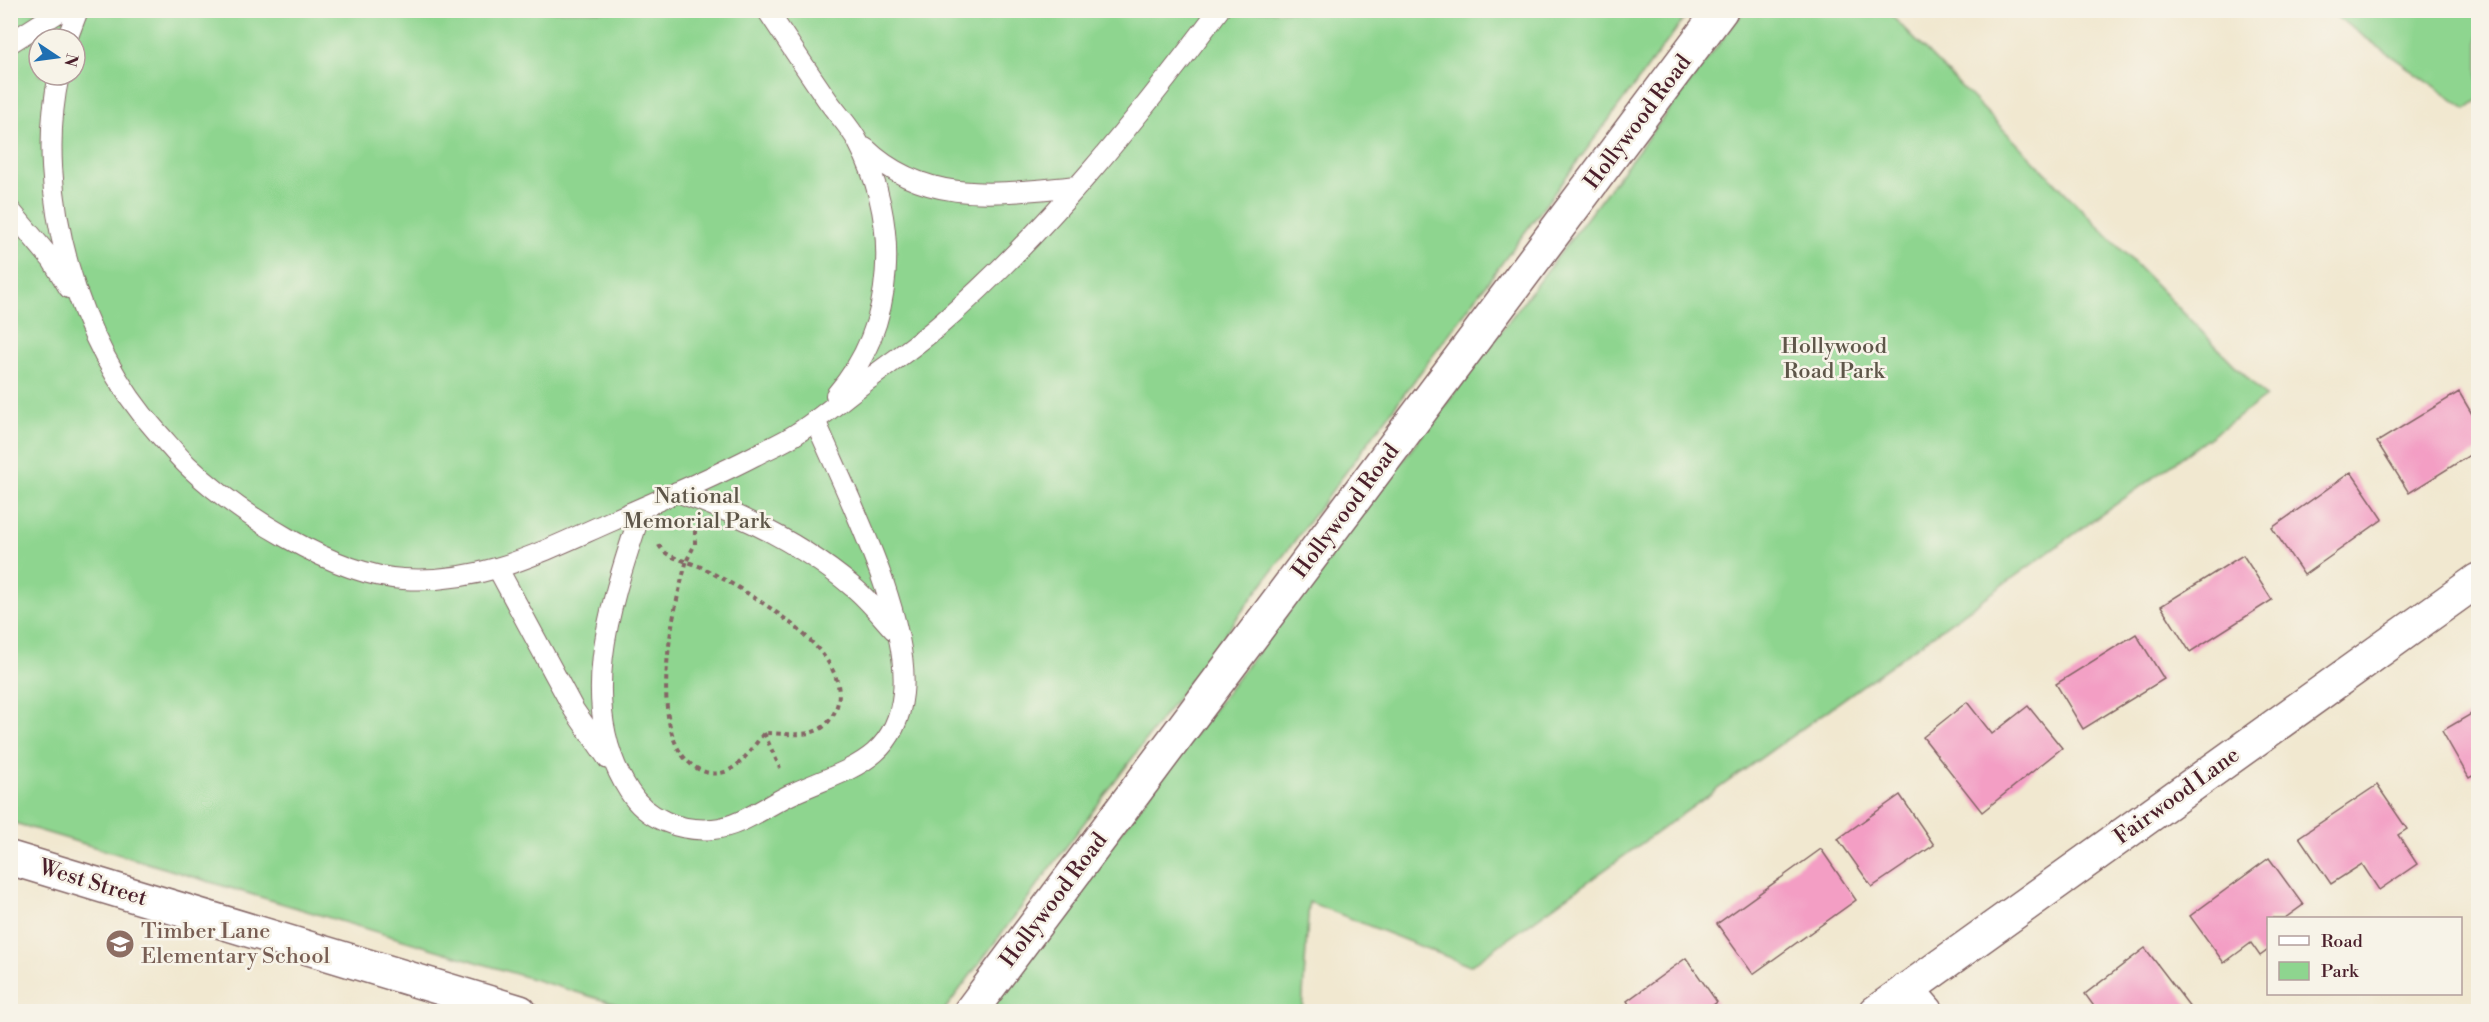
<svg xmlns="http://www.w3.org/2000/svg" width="2489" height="1022" viewBox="0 0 2489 1022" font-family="'Libre Bodoni',serif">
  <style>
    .green { fill: #8ed58f; stroke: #6c7a5d; stroke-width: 1.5; fill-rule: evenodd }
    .building { fill: #f39ec4 }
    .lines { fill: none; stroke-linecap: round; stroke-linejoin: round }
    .service-casing { stroke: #846565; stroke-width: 22 }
    .minor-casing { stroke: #846565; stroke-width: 36 }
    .tertiary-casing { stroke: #846565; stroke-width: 36 }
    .secondary-casing { stroke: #846565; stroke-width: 36 }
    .path { stroke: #846565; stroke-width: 4; stroke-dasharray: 4.5 4.5; stroke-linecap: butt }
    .service { stroke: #fff; stroke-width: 20 }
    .minor { stroke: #fff; stroke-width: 33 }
    .tertiary { stroke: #fff; stroke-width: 33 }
    .secondary { stroke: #fff; stroke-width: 33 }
    .labels { text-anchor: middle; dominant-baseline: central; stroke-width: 5; stroke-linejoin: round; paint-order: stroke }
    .street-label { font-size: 22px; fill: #4a1f2b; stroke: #f7f3e8 }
    .park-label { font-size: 22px; fill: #5e5649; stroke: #f7f3e8 }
    .education-label { font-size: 22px; fill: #785e54; stroke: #f7f3e8; text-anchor: start }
  </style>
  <rect width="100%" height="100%" fill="#f7f3e8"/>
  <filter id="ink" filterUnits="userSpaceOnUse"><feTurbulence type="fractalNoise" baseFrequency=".0167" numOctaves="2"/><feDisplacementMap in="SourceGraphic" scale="12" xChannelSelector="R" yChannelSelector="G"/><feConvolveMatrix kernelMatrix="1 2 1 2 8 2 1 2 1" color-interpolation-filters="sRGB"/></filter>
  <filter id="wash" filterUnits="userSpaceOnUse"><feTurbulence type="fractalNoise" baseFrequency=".008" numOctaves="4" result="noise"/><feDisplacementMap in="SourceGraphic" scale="24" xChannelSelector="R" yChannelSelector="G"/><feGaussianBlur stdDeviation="1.35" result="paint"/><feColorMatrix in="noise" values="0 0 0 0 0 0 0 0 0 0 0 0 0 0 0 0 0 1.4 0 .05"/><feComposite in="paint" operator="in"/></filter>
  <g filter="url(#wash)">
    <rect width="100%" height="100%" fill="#f1e8d0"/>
    <path class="green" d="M10,11H1690L943,1012L639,1011L11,822ZM39,39H75V75H39Z
      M1744,11H1887L2266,397L1470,966L1309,902L1302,1011L984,1012Z
      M2328,11H2478V100L2466,109Z"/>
    <g id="blocks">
      <path class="building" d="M2459,392L2478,424V450L2409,493L2377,442Z
        M2351,472L2383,519L2304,575L2272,528Z
        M2243,555L2272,600L2190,652L2161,606Z
        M2136,634L2164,679L2083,729L2056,684Z
        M1967,702L1992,734L2028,706L2062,748L1982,812L1923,737Z
        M2478,710V773L2469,778L2442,731Z
        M2377,785L2407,829L2398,835L2417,864L2379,890L2362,864L2331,884L2299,837Z
        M1900,795L1934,845L1872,887L1838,839Z
        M1821,849L1856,900L1753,974L1717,924Z
        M2269,858L2303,905L2285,918H2268V950L2260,956L2251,943L2224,963L2190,916Z
        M2145,948L2194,1012H2098L2085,994Z
        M1686,958L1717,1002L1704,1012H1634L1627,1001Z"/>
    </g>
  </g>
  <g filter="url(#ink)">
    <use href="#blocks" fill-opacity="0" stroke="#846565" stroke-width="1.5"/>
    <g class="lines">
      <g class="service-casing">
        <path id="service" d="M767,10C787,40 806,69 826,98C836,113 850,126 858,142C900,222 897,325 836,395
          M67,39L78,10
          M10,43L62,10
          M59,75C33,193 77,344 158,433C168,444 177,455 187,465C236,512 334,575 403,579C484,584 543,551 614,520C661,499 708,480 754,456C769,448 785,442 799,432C820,418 840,401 860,386C887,365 916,346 942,323C1047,231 1135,122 1219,10
          M865,148C926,207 1001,193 1078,186
          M10,210L52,260L69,288
          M677,492C741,514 801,543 853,587C868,599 881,616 894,630
          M642,508C613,597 573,704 629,791C646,819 681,832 713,829C743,826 768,804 794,793C847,769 896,761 903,693C911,617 845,491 815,420
          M498,569L574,710L608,759"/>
      </g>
      <g class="minor-casing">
        <path id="minor" d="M1907,989L1927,1012"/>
      </g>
      <g class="tertiary-casing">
        <path id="tertiary" d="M970,1012L1721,10
          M1876,1012L2478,580"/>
      </g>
      <g class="secondary-casing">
        <path id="secondary" d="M10,858L520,1012"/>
      </g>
      <path class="path" d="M659,545C667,560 688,560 703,568C742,589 876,660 829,721C815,740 786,733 764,733C748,753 731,784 700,770C642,742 673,609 687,560
        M687,560L695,544V530
        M764,733L780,768"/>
      <use href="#service" class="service"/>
      <use href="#minor" class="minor"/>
      <use href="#tertiary" class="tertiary"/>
      <use href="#secondary" class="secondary"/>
    </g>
  </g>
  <defs>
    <g id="school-disc" transform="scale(1.5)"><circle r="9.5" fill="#8d6e63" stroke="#f7f3e8"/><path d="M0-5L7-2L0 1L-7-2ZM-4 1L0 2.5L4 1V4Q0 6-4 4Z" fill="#fff"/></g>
  </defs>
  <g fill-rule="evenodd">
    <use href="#school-disc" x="120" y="944"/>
  </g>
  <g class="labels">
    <g class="street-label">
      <text transform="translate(1638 122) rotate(-53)">Hollywood Road</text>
      <text transform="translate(1346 511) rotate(-53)">Hollywood Road</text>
      <text transform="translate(2177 796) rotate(-36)">Fairwood Lane</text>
      <text transform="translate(93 883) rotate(17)">West Street</text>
      <text transform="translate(1054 900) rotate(-53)">Hollywood Road</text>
    </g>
    <g class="park-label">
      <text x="1834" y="346">Hollywood<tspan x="1834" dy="25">Road Park</tspan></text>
      <text x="697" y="496">National<tspan x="697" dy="25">Memorial Park</tspan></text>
    </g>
    <g class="education-label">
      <text x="141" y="931">Timber Lane<tspan x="141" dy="25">Elementary School</tspan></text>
    </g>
  </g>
  <rect width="2489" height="1022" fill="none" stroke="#f7f3e8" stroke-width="36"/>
  <rect x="2267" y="917" width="195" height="78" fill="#f7f3e8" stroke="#b29e9c" stroke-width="1.5"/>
  <rect x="2279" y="936" width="30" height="9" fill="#ffffff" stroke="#b29e9c" stroke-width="1.5"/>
  <text x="2321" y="947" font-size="18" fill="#4a1f2b">Road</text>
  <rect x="2279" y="962" width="30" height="18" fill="#8ed58f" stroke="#b29e9c" stroke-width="1.5"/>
  <text x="2321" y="977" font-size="18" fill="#4a1f2b">Park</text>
  <g transform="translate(57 57) rotate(103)"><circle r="28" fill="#f7f3e8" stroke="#b29e9c" stroke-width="1.5"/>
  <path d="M0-4.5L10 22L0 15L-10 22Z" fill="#1f6fb2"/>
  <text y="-9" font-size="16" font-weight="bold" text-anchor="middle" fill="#4a1f2b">N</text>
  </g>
</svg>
